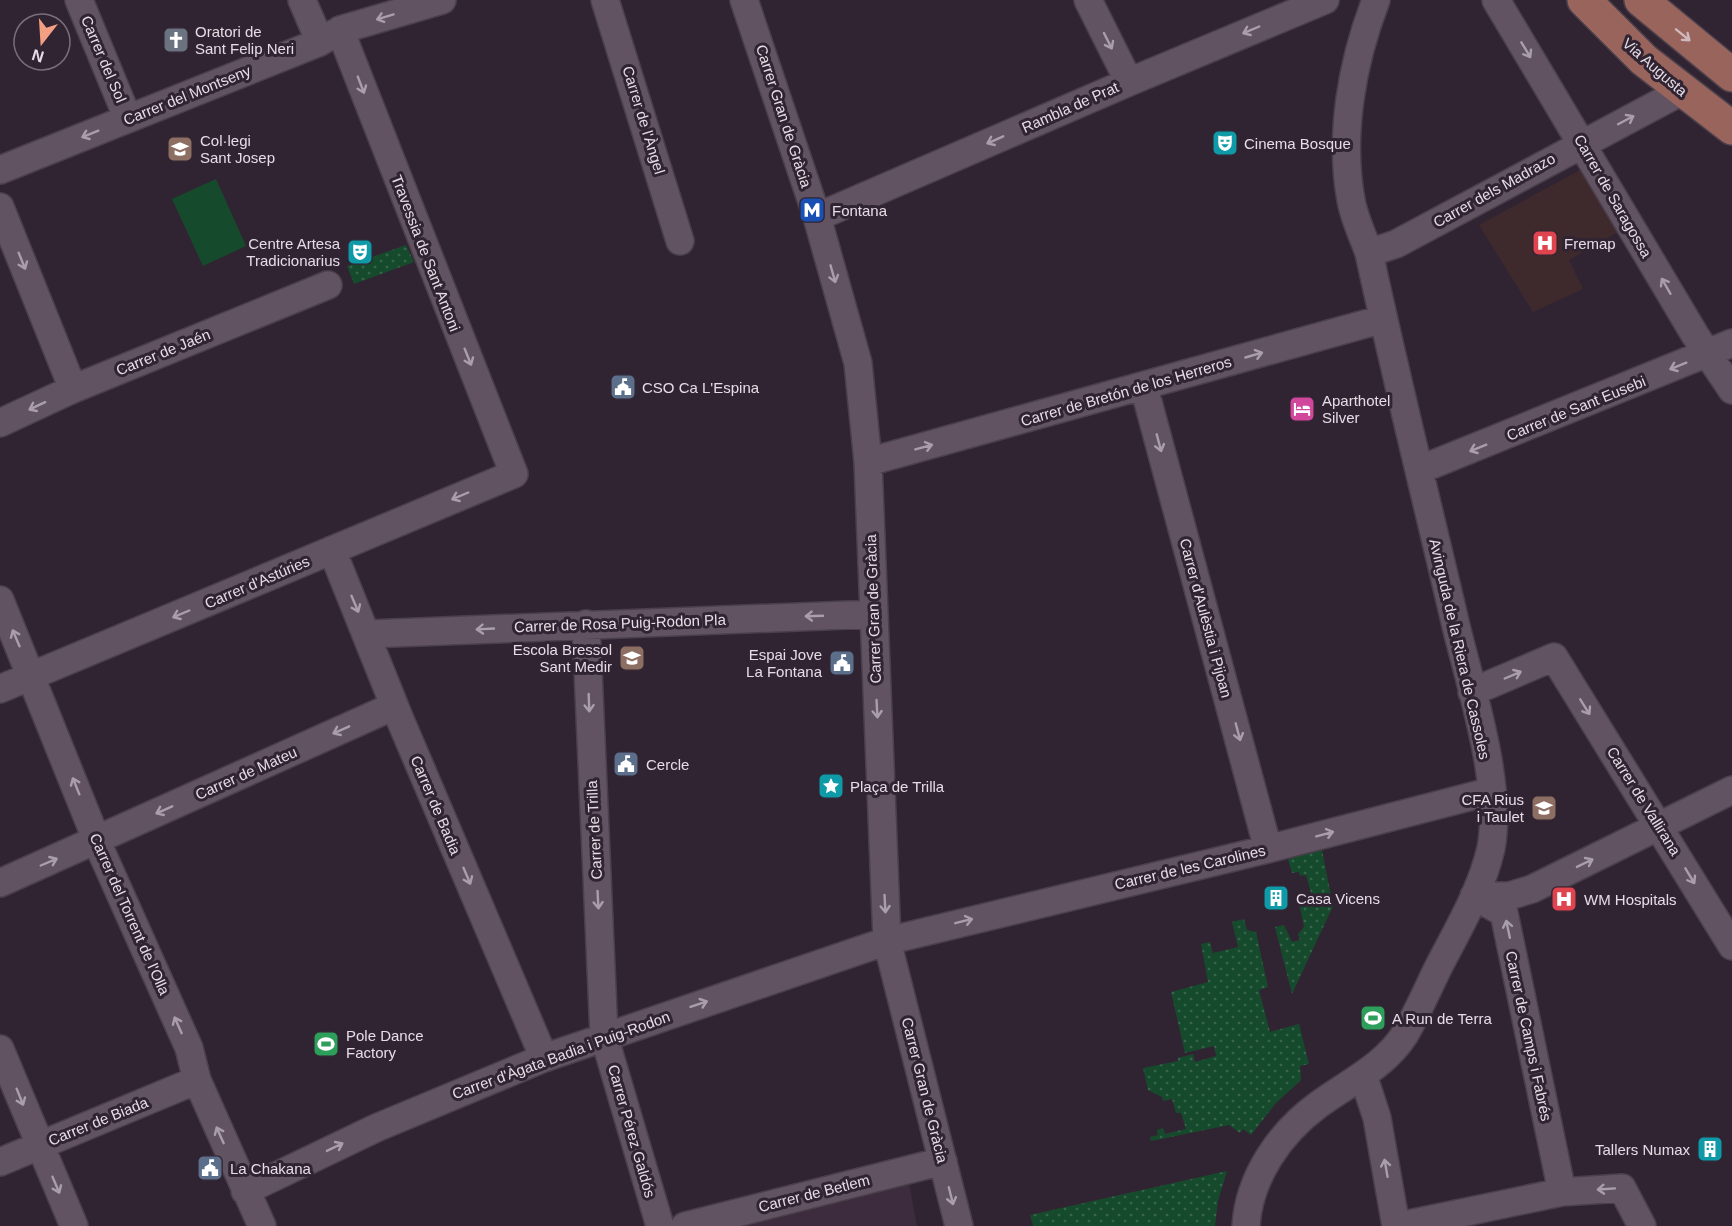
<svg xmlns="http://www.w3.org/2000/svg" width="1732" height="1226" viewBox="0 0 1732 1226" font-family="Helvetica,sans-serif">
  <style>
    .built { fill: #3c2c3e }
    .medical { fill: #3e2a2d }
    .grass { fill: url(#grass-dots) }
    .pitch { fill: #154b2c }
    .lines { fill: none; stroke-linecap: round; stroke-linejoin: round }
    .minor-casing { stroke: #4a3f4b; stroke-width: 30 }
    .major-casing { stroke: #4a3f4b; stroke-width: 36 }
    .minor { stroke: #615362; stroke-width: 27 }
    .major { stroke: #98645c; stroke-width: 33 }
    .oneway { stroke: #aa9eab }
    .oneway2 { stroke: #ceb8bd }
    .labels { text-anchor: middle; dominant-baseline: central; stroke-width: 6; stroke-linejoin: round; paint-order: stroke }
    .poi-label { font-size: 15px; fill: #e5dce6; stroke: #312432; text-anchor: start }
    .street-label { font-size: 15px; fill: #e5dce6; stroke: #312432 }
  </style>
  <defs>
    <pattern id="grass-dots" width="8" height="8" patternUnits="userSpaceOnUse" patternTransform="scale(1.5)"><rect width="8" height="8" fill="#154b2c"/><path d="M2 2h.1M6 6h.1" fill="none" stroke="#37644b" stroke-width="1.8" stroke-linecap="round"/></pattern>
  </defs>
  <rect width="100%" height="100%" fill="#312432"/>
  <path class="built" d="M908,1178L917,1226H727Z"/>
  <path class="medical" d="M1582,169L1620,231L1569,260L1583,289L1533,312L1479,225Z"/>
  <path class="grass" d="M406,245L414,262L354,284L347,266Z
    M1322,850L1333,906L1292,994L1275,927L1284,925L1292,942L1300,940L1298,934L1304,927L1299,903L1306,901L1305,895L1311,893L1306,875L1300,876L1299,872L1292,873L1288,859Z
    M1244,919L1247,930L1256,932L1268,987L1259,990L1270,1032L1299,1024L1309,1064L1300,1066L1301,1080L1275,1104L1251,1135L1243,1129L1240,1133L1229,1125L1151,1141L1150,1137L1158,1135L1157,1130L1163,1128L1165,1134L1186,1129L1181,1113H1176L1172,1099L1163,1101L1162,1097L1148,1090L1143,1068L1178,1061V1058L1193,1054L1195,1062L1216,1056L1214,1046L1185,1053L1171,992L1208,982L1201,944L1210,942L1213,953L1238,947L1232,922Z
    M1227,1171L1218,1201L1215,1226H1033L1030,1215Z"/>
  <path class="pitch" d="M216,179L246,246L203,266L172,199Z"/>
  <g class="lines">
    <g class="minor-casing">
      <path id="minor" d="M79,0L128,119
        M302,0L320,42
        M605,0L680,241
        M744,0L817,217L858,363L868,462L887,941L959,1226
        M1088,0L1129,82
        M1496,0L1695,335L1732,390
        M0,170L320,42L340,30L442,0
        M0,207L73,389
        M817,217L1129,82L1325,0
        M1369,253L1396,244L1682,91
        M1144,387L1268,849
        M0,423L73,389L328,285
        M868,462L1383,319
        M1419,470L1732,343
        M332,550L399,717L544,1058
        M0,600L101,851L189,1048L197,1080L262,1226
        M586,624L604,1036L660,1226
        M368,634L873,614
        M0,689L514,474L340,30
        M1472,692L1554,657L1732,946
        M0,883L394,706
        M1474,896L1504,913L1562,1192
        M1475,896H1509L1532,889L1732,790
        M0,1049L74,1226
        M1363,1075L1377,1118L1396,1226
        M0,1162L197,1080
        M245,1191L376,1128L544,1058L887,941L1268,849L1492,791
        M685,1226L943,1161
        M1246,1226C1249,1177 1280,1133 1318,1105C1348,1083 1385,1066 1405,1034C1418,1012 1428,988 1439,966C1458,929 1482,889 1491,848C1503,786 1471,688 1456,626C1427,502 1396,378 1369,253C1363,236 1354,218 1351,200C1339,135 1352,62 1376,0
        M1399,1226L1562,1192L1622,1188L1642,1226"/>
    </g>
    <g class="major-casing">
      <path id="major" d="M1584,0L1644,60L1732,128
        M1641,0L1732,75"/>
    </g>
    <use href="#minor" class="minor"/>
    <use href="#major" class="major"/>
  </g>
  <defs><path id="oneway-shaft" d="M-6 0H5M1.5-3L5.5 0L1.5 3" fill="none" stroke-width="1.6" stroke-linecap="round" stroke-linejoin="round" transform="scale(1.5)"/></defs>
  <g class="oneway">
    <use href="#oneway-shaft" transform="translate(385 17) rotate(163)"/>
    <use href="#oneway-shaft" transform="translate(1251 30) rotate(157)"/>
    <use href="#oneway-shaft" transform="translate(1108 41) rotate(63)"/>
    <use href="#oneway-shaft" transform="translate(1526 50) rotate(59)"/>
    <use href="#oneway-shaft" transform="translate(361 85) rotate(69)"/>
    <use href="#oneway-shaft" transform="translate(1626 120) rotate(-28)"/>
    <use href="#oneway-shaft" transform="translate(90 134) rotate(158)"/>
    <use href="#oneway-shaft" transform="translate(995 140) rotate(156)"/>
    <use href="#oneway-shaft" transform="translate(22 261) rotate(68)"/>
    <use href="#oneway-shaft" transform="translate(833 274) rotate(74)"/>
    <use href="#oneway-shaft" transform="translate(1666 286) rotate(-120)"/>
    <use href="#oneway-shaft" transform="translate(1254 355) rotate(-16)"/>
    <use href="#oneway-shaft" transform="translate(468 357) rotate(68)"/>
    <use href="#oneway-shaft" transform="translate(1678 366) rotate(158)"/>
    <use href="#oneway-shaft" transform="translate(37 406) rotate(155)"/>
    <use href="#oneway-shaft" transform="translate(1159 443) rotate(75)"/>
    <use href="#oneway-shaft" transform="translate(924 447) rotate(-15)"/>
    <use href="#oneway-shaft" transform="translate(1478 448) rotate(158)"/>
    <use href="#oneway-shaft" transform="translate(460 496) rotate(157)"/>
    <use href="#oneway-shaft" transform="translate(355 604) rotate(67)"/>
    <use href="#oneway-shaft" transform="translate(181 614) rotate(157)"/>
    <use href="#oneway-shaft" transform="translate(814 616) rotate(178)"/>
    <use href="#oneway-shaft" transform="translate(485 629) rotate(177)"/>
    <use href="#oneway-shaft" transform="translate(16 638) rotate(-113)"/>
    <use href="#oneway-shaft" transform="translate(1513 675) rotate(-23)"/>
    <use href="#oneway-shaft" transform="translate(589 703) rotate(88)"/>
    <use href="#oneway-shaft" transform="translate(1585 707) rotate(58)"/>
    <use href="#oneway-shaft" transform="translate(877 709) rotate(87)"/>
    <use href="#oneway-shaft" transform="translate(341 730) rotate(156)"/>
    <use href="#oneway-shaft" transform="translate(1238 732) rotate(75)"/>
    <use href="#oneway-shaft" transform="translate(76 786) rotate(-112)"/>
    <use href="#oneway-shaft" transform="translate(164 810) rotate(156)"/>
    <use href="#oneway-shaft" transform="translate(1325 834) rotate(-15)"/>
    <use href="#oneway-shaft" transform="translate(49 862) rotate(-23)"/>
    <use href="#oneway-shaft" transform="translate(1585 863) rotate(-26)"/>
    <use href="#oneway-shaft" transform="translate(467 876) rotate(67)"/>
    <use href="#oneway-shaft" transform="translate(1690 876) rotate(59)"/>
    <use href="#oneway-shaft" transform="translate(598 900) rotate(87)"/>
    <use href="#oneway-shaft" transform="translate(885 904) rotate(87)"/>
    <use href="#oneway-shaft" transform="translate(964 921) rotate(-14)"/>
    <use href="#oneway-shaft" transform="translate(1508 929) rotate(-102)"/>
    <use href="#oneway-shaft" transform="translate(699 1004) rotate(-19)"/>
    <use href="#oneway-shaft" transform="translate(178 1025) rotate(-114)"/>
    <use href="#oneway-shaft" transform="translate(20 1097) rotate(68)"/>
    <use href="#oneway-shaft" transform="translate(220 1135) rotate(-114)"/>
    <use href="#oneway-shaft" transform="translate(335 1147) rotate(-26)"/>
    <use href="#oneway-shaft" transform="translate(1386 1168) rotate(-100)"/>
    <use href="#oneway-shaft" transform="translate(56 1185) rotate(67)"/>
    <use href="#oneway-shaft" transform="translate(1606 1189) rotate(176)"/>
    <use href="#oneway-shaft" transform="translate(951 1196) rotate(76)"/>
  </g>
  <use class="oneway2" href="#oneway-shaft" transform="translate(1683 35) rotate(39)"/>
  <defs>
    <g id="church-square" transform="scale(1.35)"><rect x="-9" y="-9" width="18" height="18" rx="4" fill="#6b7280" stroke="#312432"/><path d="M-1.2-6h2.4v3.5h3.3v2.4h-3.3V6h-2.4V-.1h-3.3v-2.4h3.3Z" fill="#fff"/></g>
    <g id="theatre-square" transform="scale(1.35)"><rect x="-9" y="-9" width="18" height="18" rx="4" fill="#0f9aa8" stroke="#312432"/><path d="M-5-5.5Q0-4 5-5.5V0Q5 5 0 6Q-5 5-5 0ZM-3.3-2.5H-1v1.5H-3.3ZM1-2.5H3.3v1.5H1ZM-2.8 1Q0 5.5 2.8 1Z" fill="#fff"/></g>
    <g id="school-square" transform="scale(1.35)"><rect x="-9" y="-9" width="18" height="18" rx="4" fill="#8d6e63" stroke="#312432"/><path d="M0-5L7-2L0 1L-7-2ZM-4 1L0 2.5L4 1V4Q0 6-4 4Z" fill="#fff"/></g>
    <g id="metro-square" transform="scale(1.35)"><rect x="-9" y="-9" width="18" height="18" rx="4" fill="#1a4fb4" stroke="#312432"/><path d="M-5.5 5V-5H-3L0 0L3-5H5.5V5H3V-.5L0 4L-3-.5V5Z" fill="#fff"/></g>
    <g id="hospital-square" transform="scale(1.35)"><rect x="-9" y="-9" width="18" height="18" rx="4" fill="#e0444e" stroke="#312432"/><path d="M-5-5h3v3.5h4V-5h3V5h-3V1.5h-4V5h-3Z" fill="#fff"/></g>
    <g id="civic-square" transform="scale(1.35)"><rect x="-9" y="-9" width="18" height="18" rx="4" fill="#5c6f8a" stroke="#312432"/><path d="M-.6-6.5H3V-4.5H.6V-3L4-1V1h2V6H-6V1h2V-1L-.6-3ZM-1.2 2.5V6h2.4V2.5Z" fill="#fff"/></g>
    <g id="hotel-square" transform="scale(1.35)"><rect x="-9" y="-9" width="18" height="18" rx="4" fill="#d1479c" stroke="#312432"/><path d="M-6-4.5h1.5V1H6V5H4.5V3h-9V5H-6ZM-4 0a1.8 1.8 0 1 1 3.6 0ZM.5 0V-2.5h3Q6-2.5 6 0Z" fill="#fff"/></g>
    <g id="sight-square" transform="scale(1.35)"><rect x="-9" y="-9" width="18" height="18" rx="4" fill="#0f9aa8" stroke="#312432"/><path d="M0-6L1.8-2.2L6-1.7L2.9 1.2L3.7 5.4L0 3.3L-3.7 5.4L-2.9 1.2L-6-1.7L-1.8-2.2Z" fill="#fff"/></g>
    <g id="building-square" transform="scale(1.35)"><rect x="-9" y="-9" width="18" height="18" rx="4" fill="#0f9aa8" stroke="#312432"/><path d="M-4-6H4V6H1V3H-1V6H-4ZM-2.5-4.3h1.7v1.8h-1.7ZM.8-4.3h1.7v1.8H.8ZM-2.5-1h1.7V.8h-1.7ZM.8-1h1.7V.8H.8Z" fill="#fff"/></g>
    <g id="stadium-square" transform="scale(1.35)"><rect x="-9" y="-9" width="18" height="18" rx="4" fill="#2e9e5b" stroke="#312432"/><path d="M0-5a6.5 5 0 1 0 0 10a6.5 5 0 1 0 0-10ZM-3.5-1.8h7v3.6h-7Z" fill="#fff"/></g>
  </defs>
  <g fill-rule="evenodd">
    <use href="#church-square" x="176" y="40"/>
    <use href="#theatre-square" x="1225" y="143"/>
    <use href="#school-square" x="180" y="149"/>
    <use href="#metro-square" x="812" y="210"/>
    <use href="#hospital-square" x="1545" y="243"/>
    <use href="#theatre-square" x="360" y="252"/>
    <use href="#civic-square" x="623" y="387"/>
    <use href="#hotel-square" x="1302" y="409"/>
    <use href="#school-square" x="632" y="658"/>
    <use href="#civic-square" x="842" y="663"/>
    <use href="#civic-square" x="626" y="764"/>
    <use href="#sight-square" x="831" y="786"/>
    <use href="#school-square" x="1544" y="808"/>
    <use href="#building-square" x="1276" y="898"/>
    <use href="#hospital-square" x="1564" y="899"/>
    <use href="#stadium-square" x="1373" y="1018"/>
    <use href="#stadium-square" x="326" y="1044"/>
    <use href="#building-square" x="1710" y="1149"/>
    <use href="#civic-square" x="210" y="1168"/>
  </g>
  <g class="labels">
    <g class="poi-label">
      <text x="195" y="31">Oratori de<tspan x="195" dy="17">Sant Felip Neri</tspan></text>
      <text x="200" y="140">Col·legi<tspan x="200" dy="17">Sant Josep</tspan></text>
      <text x="1244" y="143">Cinema Bosque</text>
      <text x="832" y="210">Fontana</text>
      <text x="340" y="243" text-anchor="end">Centre Artesa<tspan x="340" dy="17">Tradicionarius</tspan></text>
      <text x="1564" y="243">Fremap</text>
      <text x="642" y="387">CSO Ca L'Espina</text>
      <text x="1322" y="400">Aparthotel<tspan x="1322" dy="17">Silver</tspan></text>
      <text x="612" y="649" text-anchor="end">Escola Bressol<tspan x="612" dy="17">Sant Medir</tspan></text>
      <text x="822" y="654" text-anchor="end">Espai Jove<tspan x="822" dy="17">La Fontana</tspan></text>
      <text x="646" y="764">Cercle</text>
      <text x="850" y="786">Plaça de Trilla</text>
      <text x="1524" y="799" text-anchor="end">CFA Rius<tspan x="1524" dy="17">i Taulet</tspan></text>
      <text x="1296" y="898">Casa Vicens</text>
      <text x="1584" y="899">WM Hospitals</text>
      <text x="1392" y="1018">A Run de Terra</text>
      <text x="346" y="1035">Pole Dance<tspan x="346" dy="17">Factory</tspan></text>
      <text x="1690" y="1149" text-anchor="end">Tallers Numax</text>
      <text x="230" y="1168">La Chakana</text>
    </g>
    <g class="street-label">
      <text transform="translate(104 59) rotate(67)">Carrer del Sol</text>
      <text transform="translate(1655 67) rotate(41)">Via Augusta</text>
      <text transform="translate(187 95) rotate(-22)">Carrer del Montseny</text>
      <text transform="translate(1070 107) rotate(-24)">Rambla de Prat</text>
      <text transform="translate(784 116) rotate(72)">Carrer Gran de Gràcia</text>
      <text transform="translate(644 120) rotate(73)">Carrer de l'Àngel</text>
      <text transform="translate(1494 190) rotate(-29)">Carrer dels Madrazo</text>
      <text transform="translate(1613 196) rotate(60)">Carrer de Saragossa</text>
      <text transform="translate(426 253) rotate(69)">Travessia de Sant Antoni</text>
      <text transform="translate(163 352) rotate(-22)">Carrer de Jaén</text>
      <text transform="translate(1126 391) rotate(-16)">Carrer de Bretón de los Herreros</text>
      <text transform="translate(1576 408) rotate(-22)">Carrer de Sant Eusebi</text>
      <text transform="translate(257 582) rotate(-23)">Carrer d'Astúries</text>
      <text transform="translate(873 609) rotate(-92)">Carrer Gran de Gràcia</text>
      <text transform="translate(1206 618) rotate(75)">Carrer d'Aulèstia i Pijoan</text>
      <text transform="translate(620 623) rotate(-2)">Carrer de Rosa Puig-Rodon Pla</text>
      <text transform="translate(1460 649) rotate(77)">Avinguda de la Riera de Cassoles</text>
      <text transform="translate(246 773) rotate(-24)">Carrer de Mateu</text>
      <text transform="translate(1644 801) rotate(58)">Carrer de Vallirana</text>
      <text transform="translate(436 805) rotate(67)">Carrer de Badia</text>
      <text transform="translate(594 830) rotate(-93)">Carrer de Trilla</text>
      <text transform="translate(1190 867) rotate(-13)">Carrer de les Carolines</text>
      <text transform="translate(130 914) rotate(66)">Carrer del Torrent de l'Olla</text>
      <text transform="translate(1529 1036) rotate(78)">Carrer de Camps i Fabrés</text>
      <text transform="translate(561 1055) rotate(-20)">Carrer d'Àgata Badia i Puig-Rodon</text>
      <text transform="translate(925 1090) rotate(76)">Carrer Gran de Gràcia</text>
      <text transform="translate(98 1121) rotate(-22)">Carrer de Biada</text>
      <text transform="translate(632 1131) rotate(74)">Carrer Pérez Galdós</text>
      <text transform="translate(814 1193) rotate(-14)">Carrer de Betlem</text>
    </g>
  </g>
  <g transform="translate(42 42) rotate(197)"><circle r="28" fill="#312432" stroke="#796e7a" stroke-width="1.5"/>
  <path d="M0-4.5L10 22L0 15L-10 22Z" fill="#f39f83"/>
  <text y="-9" font-size="16" font-weight="bold" text-anchor="middle" fill="#e5dce6">N</text>
  </g>
</svg>
